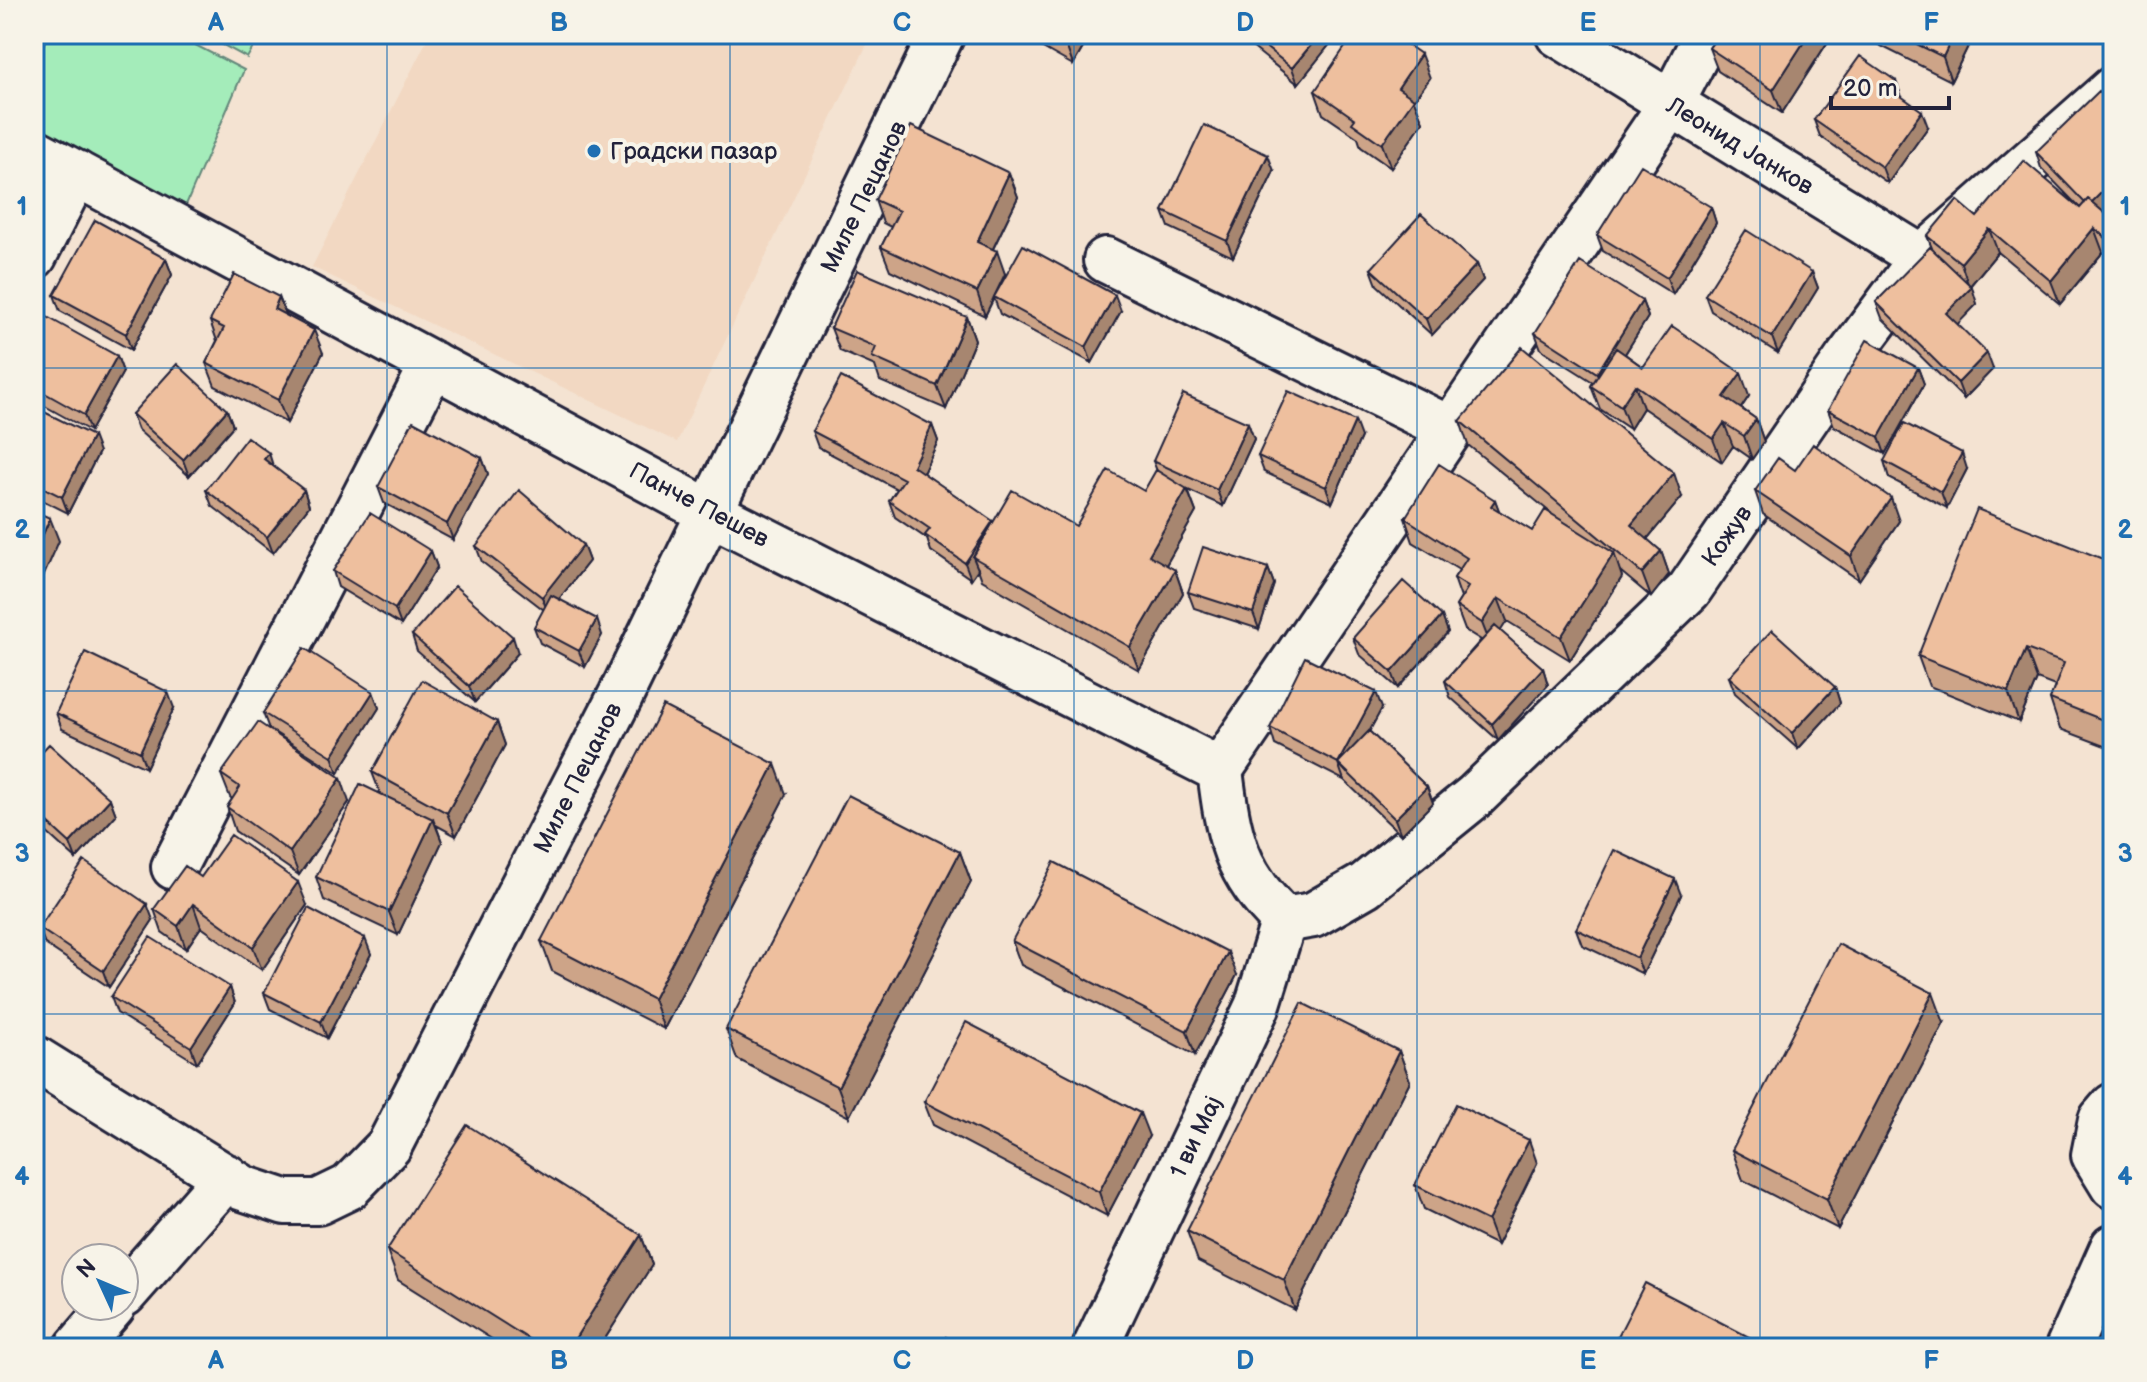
<svg xmlns="http://www.w3.org/2000/svg" width="2147" height="1382" viewBox="0 0 2147 1382" font-family="'Balsamiq Sans',sans-serif">
  <style>
    .built { fill: #f2d8c2 }
    .green { fill: #a4ecba; stroke: #63877a; stroke-width: 2 }
    .lines { fill: none; stroke-linecap: round; stroke-linejoin: round }
    .street-casing { stroke: #22223b; stroke-width: 50 }
    .street { stroke: #f7f3e8; stroke-width: 44 }
    .wall { fill: #cda488; stroke: #22223b; stroke-width: 2 }
    .shaded-wall { fill: #a7866f; stroke: #22223b; stroke-width: 2 }
    .building { fill: #eebf9e; stroke: #22223b; stroke-width: 2 }
    .grid { fill: none; stroke: #1f6fb2; stroke-width: 2; stroke-opacity: 0.55 }
    .poi-dot { fill: #1f6fb2; stroke: #f7f3e8; stroke-width: 3 }
    .labels { text-anchor: middle; dominant-baseline: central; stroke-width: 8; stroke-linejoin: round; paint-order: stroke }
    .street-label { font-size: 24px; fill: #22223b; stroke: #f7f3e8 }
    .poi-label { font-size: 24px; fill: #22223b; stroke: #f7f3e8; text-anchor: start }
    .neatline { fill: none; stroke: #1f6fb2; stroke-width: 3 }
    .grid-label { font-size: 26px; text-anchor: middle; font-weight: bold; fill: #1f6fb2 }
  </style>
  <rect width="100%" height="100%" fill="#f4e3d2"/>
  <filter id="ink" filterUnits="userSpaceOnUse"><feTurbulence type="fractalNoise" baseFrequency=".0125" numOctaves="2"/><feDisplacementMap in="SourceGraphic" scale="16" xChannelSelector="R" yChannelSelector="G"/><feConvolveMatrix kernelMatrix="1 2 1 2 8 2 1 2 1" color-interpolation-filters="sRGB"/></filter>
  <g filter="url(#ink)">
    <path class="built" d="M430,34H872L677,442L312,267Z"/>
    <path class="green" d="M49,34H174L244,70L186,205L34,133V62Z
      M203,34H261L247,58Z"/>
    <g class="lines">
      <g class="street-casing">
        <path id="street" d="M1558,34L1922,258
          M34,151L709,512L1220,770
          M34,256L76,173
          M1106,260L1450,429
          M1220,770L1671,104L1707,34
          M1220,770C1228,836 1235,873 1284,920
          M174,867L433,364
          M1284,920L1313,915L1365,885L1475,796L1689,590L1847,359L1922,258L2113,89
          M34,1058L243,1188L285,1202H318L349,1187L389,1146L621,695L942,34
          M2113,1106L2101,1120L2094,1155L2113,1186
          M124,1294L227,1177
          M77,1348L113,1306
          M1095,1348L1257,1007L1284,920
          M2068,1348L2113,1247"/>
      </g>
      <use href="#street" class="street"/>
    </g>
    <path class="wall" d="M1018,34H1091L1073,65Z
      M1243,34H1338L1298,84L1246,42Z
      M1719,34H1826L1825,36L1827,43L1782,113L1718,71L1709,48Z
      M1870,34H1974L1951,81L1873,42Z
      M1430,78L1414,100L1423,122L1391,168L1361,147L1358,138L1323,114L1315,91Z
      M2113,106V203L2104,212L2113,220V260L2103,252L2060,304L1998,252L1970,286L1977,304L1957,324L1993,369L1964,399L1882,318L1876,302L1932,248L1927,236L1977,217L2078,206L2041,168L2036,152Z
      M1814,120L1928,127L1888,183L1820,136Z
      M1274,171L1233,257L1169,227L1163,211Z
      M1009,173L1018,197L993,249L1005,274L999,288L1121,311L1092,363L1000,314L994,298L985,316L890,270L881,247L891,227L883,223L875,200Z
      M1711,207L1716,223L1673,294L1603,251L1597,235Z
      M166,259L172,275L131,350L60,311L54,295Z
      M1477,264L1483,280L1432,335L1377,285L1371,269Z
      M1812,272L1818,288L1778,353L1711,311L1705,295Z
      M279,297L286,315L323,353L287,423L215,386L206,363L217,341L210,321Z
      M1642,301L1648,317L1625,354L1643,367L1749,396L1741,408L1756,419L1764,442L1752,459L1733,446L1722,462L1643,408L1630,429L1600,409L1591,386L1593,382L1541,349L1535,333Z
      M967,317L975,340L946,409L880,381L875,366L840,351L831,328Z
      M34,323L117,356L123,372L90,431L34,400Z
      M1918,368L1924,384L1885,454L1834,426L1828,410Z
      M34,407L99,452L68,513L34,496Z
      M227,410L233,426L189,476L138,430L132,414Z
      M1460,421L1682,497L1647,539L1661,551L1669,574L1651,597L1620,571L1622,577L1570,660L1507,621L1500,631L1543,668L1548,685L1498,740L1450,697L1445,681L1481,640L1465,630L1456,606L1461,598L1454,578L1459,570L1413,542L1405,518L1495,500L1499,511L1532,531L1551,513L1468,445Z
      M1248,423L1254,439L1223,506L1188,490L1196,512L1166,565L1175,570L1183,593L1139,670L982,580L978,569L971,579L931,551L927,539L895,517L889,501L897,489L818,447L812,431L932,425L938,441L923,473L993,522L1076,526L1144,491L1157,471L1153,461Z
      M1361,437L1332,503L1264,472L1258,456Z
      M482,458L488,474L453,540L384,503L378,487Z
      M1884,461L1967,469L1947,508L1889,478Z
      M1795,470L1899,521L1859,580L1763,514L1755,491Z
      M206,490H304L309,506L273,553L212,506Z
      M583,545L589,561L559,599L602,635L585,667L540,643L534,627L544,610L482,562L476,546Z
      M431,551L437,567L401,625L338,587L333,571Z
      M2113,563V749L2060,729L2050,699L2055,686L2037,679L2019,722L1929,686L1918,656Z
      M1268,568L1274,584L1259,629L1194,608L1188,592Z
      M1442,616L1448,632L1398,688L1359,654L1353,638Z
      M412,635L518,653L475,702L417,651Z
      M1729,677L1835,687L1840,703L1798,749L1735,693Z
      M373,692L379,708L338,773L274,732L349,802L299,875L235,831L227,807L232,799L230,797L221,774L269,729L263,713Z
      M174,708L146,768L62,729L56,713Z
      M1382,708L1369,731L1427,787L1433,803L1401,835L1344,780L1275,745L1270,728Z
      M497,722L505,745L456,836L436,825L442,842L398,935L324,900L316,877L380,793L372,772Z
      M34,760L110,799L116,815L76,859L34,821Z
      M786,794L664,1029L552,971L541,941Z
      M960,852L971,882L849,1117L737,1059L726,1029Z
      M201,877L307,905L262,970L201,927L186,949L162,932L154,909Z
      M1681,895L1643,974L1582,945L1576,929Z
      M153,920L109,987L45,944L39,928Z
      M1012,941L1237,975L1195,1055L1021,965Z
      M371,954L327,1038L270,1009L264,993Z
      M230,987L235,1003L197,1063L117,1013L111,997Z
      M1944,1023L1838,1229L1743,1180L1732,1150Z
      M1399,1051L1410,1081L1295,1310L1198,1261L1187,1231Z
      M924,1102L1149,1136L1107,1216L933,1125Z
      M1537,1163L1497,1245L1424,1209L1415,1185Z
      M641,1235L652,1265L599,1348H506L398,1280L387,1250Z
      M1618,1336L1770,1348H1623Z"/>
    <path class="shaded-wall" d="M1069,34H1091L1073,65L1065,42Z
      M1320,34H1338L1298,84L1292,68Z
      M1809,34H1826L1825,36L1827,43L1782,113L1773,90Z
      M1954,34H1974L1951,81L1943,57Z
      M1421,54L1430,78L1414,100L1423,122L1391,168L1382,144L1398,88Z
      M1896,81L1902,97L1891,89Z
      M1922,111L1928,127L1888,183L1882,167Z
      M1268,155L1274,171L1233,257L1227,241Z
      M1009,173L1018,197L985,265L977,242Z
      M2113,181V203L2093,222L2088,206Z
      M1711,207L1716,223L1673,294L1667,278Z
      M2094,228L2103,252L2060,304L2051,281Z
      M1989,229L1998,252L1969,287L1961,263Z
      M997,251L1005,274L985,316L977,292Z
      M166,259L172,275L131,350L126,334Z
      M1477,264L1483,280L1432,335L1426,319Z
      M1812,272L1818,288L1778,353L1772,337Z
      M1972,287L1977,304L1952,330L1946,313Z
      M1115,295L1121,311L1092,363L1086,347Z
      M279,297L288,320L274,309Z
      M1642,301L1648,317L1603,389L1597,373Z
      M967,317L975,340L946,409L937,386Z
      M314,330L323,353L287,423L278,400Z
      M1987,353L1993,369L1964,399L1958,383Z
      M117,356L123,372L90,431L84,415Z
      M1918,368L1924,384L1885,454L1879,437Z
      M1741,373L1749,396L1733,420L1724,397Z
      M1635,385L1643,408L1630,429L1621,406Z
      M227,410L233,426L189,476L183,460Z
      M1756,419L1764,442L1752,459L1744,436Z
      M1355,421L1361,437L1332,503L1326,487Z
      M1248,423L1254,439L1223,506L1217,490Z
      M1724,423L1733,446L1722,462L1713,439Z
      M932,425L938,441L919,482L913,466Z
      M93,436L99,452L68,513L62,497Z
      M269,453L274,469L264,459Z
      M1962,453L1967,469L1947,508L1941,492Z
      M482,458L488,474L453,540L447,524Z
      M1674,473L1682,497L1639,549L1631,525Z
      M1187,489L1196,512L1158,579L1149,555Z
      M304,490L309,506L273,553L267,537Z
      M1891,498L1899,521L1859,580L1851,556Z
      M1495,500L1504,523L1491,506Z
      M50,518L59,541L34,598V555Z
      M993,521L973,557L978,569L971,579L965,563Z
      M583,545L589,561L548,613L542,597Z
      M431,551L437,567L401,625L395,609Z
      M1661,551L1669,574L1651,597L1642,573Z
      M1614,553L1622,577L1570,660L1561,637Z
      M1268,568L1274,584L1259,629L1253,613Z
      M1175,570L1183,593L1139,670L1130,647Z
      M1498,598L1507,621L1491,646L1482,623Z
      M1442,616L1448,632L1398,688L1392,672Z
      M597,619L602,635L585,667L579,651Z
      M513,637L518,653L475,702L469,686Z
      M2026,649L2037,679L2019,722L2008,692Z
      M1543,668L1548,685L1498,740L1492,724Z
      M1835,687L1840,703L1798,749L1792,733Z
      M168,692L174,708L146,768L140,752Z
      M373,692L379,708L338,773L332,756Z
      M1376,692L1382,708L1347,773L1338,763L1344,780L1338,763Z
      M497,722L505,745L456,836L447,813Z
      M775,764L786,794L664,1029L653,999Z
      M341,778L349,802L299,875L290,852Z
      M1427,787L1433,803L1401,835L1395,819Z
      M110,799L116,815L76,859L70,843Z
      M433,819L442,842L398,935L389,912Z
      M960,852L971,882L849,1117L838,1087Z
      M1675,879L1681,895L1643,974L1637,958Z
      M298,882L307,905L262,970L253,947Z
      M147,904L153,920L109,987L103,971Z
      M193,904L201,927L186,949L178,926Z
      M365,938L371,954L327,1038L321,1022Z
      M1228,952L1237,975L1195,1055L1187,1031Z
      M230,987L235,1003L197,1063L191,1047Z
      M1933,993L1944,1023L1838,1229L1827,1199Z
      M1399,1051L1410,1081L1295,1310L1284,1280Z
      M1140,1113L1149,1136L1107,1216L1099,1192Z
      M1529,1140L1537,1163L1497,1245L1488,1221Z
      M641,1235L652,1265L599,1348H569Z
      M34,1265L37,1273L34,1279Z"/>
    <path class="building" d="M1051,34H1069L1065,42Z
      M1249,34H1320L1292,68Z
      M1354,34H1392L1421,54L1398,88L1414,99L1382,144L1352,123L1355,119L1315,91Z
      M1719,34H1809L1773,90L1709,48Z
      M1896,34H1954L1943,57Z
      M1860,56L1896,81L1891,89L1922,111L1882,167L1814,120Z
      M2099,91L2113,106V181L2092,202L2088,199L2085,203L2036,152Z
      M1204,125L1268,155L1227,241L1163,211Z
      M911,126L1009,173L977,242L997,251L977,292L881,247L899,211L875,200Z
      M2024,161L2080,208L2088,199L2113,220V244L2094,228L2051,281L1989,229L1961,263L1927,236L1957,200L1977,217Z
      M1641,165L1711,207L1667,278L1597,235Z
      M1421,214L1477,264L1426,319L1371,269Z
      M95,220L166,259L126,334L54,295Z
      M1746,230L1812,272L1772,337L1705,295Z
      M1023,245L1115,295L1086,347L994,297Z
      M1930,247L1972,287L1946,313L1987,353L1958,383L1876,302Z
      M1580,262L1642,301L1597,373L1535,333Z
      M857,270L967,317L937,386L872,357L876,347L831,328Z
      M234,274L279,297L274,309L314,330L278,400L206,363L224,328L210,321Z
      M40,313L117,356L84,415L34,387V323Z
      M1672,326L1741,373L1724,397L1756,419L1744,436L1724,423L1713,439L1635,385L1621,406L1591,386L1616,348L1643,367Z
      M1867,340L1918,368L1879,437L1828,410Z
      M1522,347L1674,473L1631,525L1661,551L1642,573L1460,421Z
      M177,364L227,410L183,460L132,414Z
      M841,377L932,425L913,466L993,521L965,563L925,535L930,529L889,501L904,479L812,431Z
      M1288,391L1355,421L1326,487L1258,456Z
      M1183,394L1248,423L1217,490L1153,461Z
      M34,407L93,436L62,497L34,483Z
      M413,421L482,458L447,524L378,487Z
      M1904,423L1962,453L1941,492L1884,461Z
      M247,437L269,453L264,459L304,490L267,537L206,490Z
      M1813,444L1891,498L1851,556L1755,491L1778,458L1795,470Z
      M1439,464L1495,500L1491,506L1532,531L1545,510L1614,553L1561,637L1498,598L1482,623L1456,606L1468,587L1454,578L1467,558L1405,518Z
      M1108,470L1144,491L1156,470L1187,489L1149,555L1175,570L1130,647L973,557L1012,490L1076,526Z
      M519,490L583,545L542,597L476,546Z
      M1977,509L2113,563V588L2111,594L2113,595V724L2050,699L2064,663L2026,649L2008,692L1918,656Z
      M34,511L50,518L34,555Z
      M370,513L431,551L395,609L333,571Z
      M1203,547L1268,568L1253,613L1188,592Z
      M1403,581L1442,616L1392,672L1353,638Z
      M455,586L513,637L469,686L412,635Z
      M551,595L597,619L579,651L534,627Z
      M1495,626L1543,668L1492,724L1445,681Z
      M1772,630L1835,687L1792,733L1729,677Z
      M304,648L373,692L332,756L263,713Z
      M85,652L168,692L140,752L56,713Z
      M1305,657L1376,692L1338,763L1270,728Z
      M422,680L497,722L447,813L372,772Z
      M663,706L775,764L653,999L541,941Z
      M258,722L341,778L290,852L227,807L240,787L221,774Z
      M1369,731L1427,787L1395,819L1338,763Z
      M49,744L110,799L70,843L34,810V760Z
      M360,784L433,819L389,912L316,877Z
      M848,795L960,852L838,1087L726,1029Z
      M231,835L298,882L253,947L193,904L178,926L154,909L185,866L201,877Z
      M1614,850L1675,879L1637,958L1576,929Z
      M84,861L147,904L103,971L39,928Z
      M1054,862L1228,952L1187,1031L1012,941Z
      M308,908L365,938L321,1022L264,993Z
      M150,937L230,987L191,1047L111,997Z
      M1838,944L1933,993L1827,1199L1732,1150Z
      M1302,1003L1399,1051L1284,1280L1187,1231Z
      M966,1022L1140,1113L1099,1192L924,1102Z
      M1456,1104L1529,1140L1488,1221L1415,1185Z
      M467,1125L641,1235L569,1348H543L387,1250Z
      M1645,1283L1770,1348H1642L1618,1336Z
      M946,1337L962,1348H939Z"/>
  </g>
  <path class="grid" d="M387,34V1348M730,34V1348M1074,34V1348M1417,34V1348M1760,34V1348M34,368H2113M34,691H2113M34,1014H2113"/>
  <circle class="poi-dot" cx="594" cy="151" r="8"/>
  <g class="labels">
    <g class="street-label">
      <text transform="translate(1740 146) rotate(31)">Леонид Јанков</text>
      <text transform="translate(864 197) rotate(-64)">Миле Пецанов</text>
      <text transform="translate(699 505) rotate(28)">Панче Пешев</text>
      <text transform="translate(1727 536) rotate(-55)">Кожув</text>
      <text transform="translate(578 778) rotate(-63)">Миле Пецанов</text>
      <text transform="translate(1196 1137) rotate(-64)">1 ви Мај</text>
    </g>
    <g class="poi-label">
      <text x="610" y="151">Градски пазар</text>
    </g>
  </g>
  <rect width="2147" height="1382" fill="none" stroke="#f7f3e8" stroke-width="88"/>
  <g transform="translate(100 1282) rotate(314)"><circle r="38" fill="#f7f3e8" stroke="#a29fa3" stroke-width="2"/>
  <path d="M0-6L14 30L0 20L-14 30Z" fill="#1f6fb2"/>
  <text y="-12" font-size="22" font-weight="bold" text-anchor="middle" fill="#22223b">N</text>
  </g>
  <path d="M1831 96v12h118v-12" fill="none" stroke="#22223b" stroke-width="4"/>
  <text x="1843" y="96" font-size="24" fill="#22223b" stroke="#f7f3e8" stroke-width="6" paint-order="stroke">20 m</text>
  <rect x="44" y="44" width="2059" height="1294" class="neatline"/>
  <g class="grid-label">
    <text x="216" y="31">A</text>
    <text x="559" y="31">B</text>
    <text x="902" y="31">C</text>
    <text x="1245" y="31">D</text>
    <text x="1588" y="31">E</text>
    <text x="1931" y="31">F</text>
    <text x="22" y="215">1</text>
    <text x="2125" y="215">1</text>
    <text x="22" y="538">2</text>
    <text x="2125" y="538">2</text>
    <text x="22" y="862">3</text>
    <text x="2125" y="862">3</text>
    <text x="22" y="1185">4</text>
    <text x="2125" y="1185">4</text>
    <text x="216" y="1369">A</text>
    <text x="559" y="1369">B</text>
    <text x="902" y="1369">C</text>
    <text x="1245" y="1369">D</text>
    <text x="1588" y="1369">E</text>
    <text x="1931" y="1369">F</text>
  </g>
</svg>
